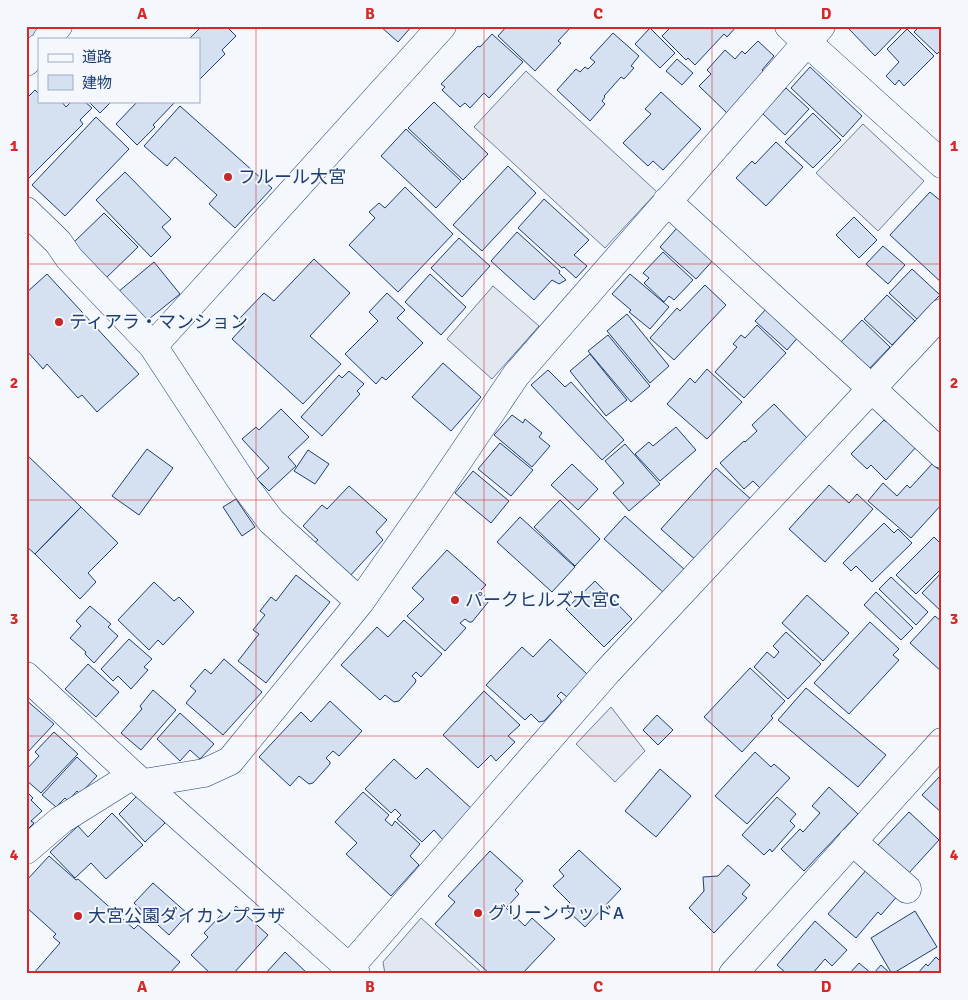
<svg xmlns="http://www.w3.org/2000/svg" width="968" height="1000" viewBox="0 0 968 1000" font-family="Signika,'Noto Sans JP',sans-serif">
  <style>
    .parking { fill: #e3e8f0; stroke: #687fa3 }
    .building { fill: #d5e0f0; stroke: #1d3f73 }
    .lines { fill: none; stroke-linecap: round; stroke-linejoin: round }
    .minor-casing { stroke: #1d3f73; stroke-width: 29 }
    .minor { stroke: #f4f7fb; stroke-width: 28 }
    .grid { fill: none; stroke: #d62828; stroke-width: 1; stroke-opacity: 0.55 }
    .poi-dot { fill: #c62828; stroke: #f4f7fb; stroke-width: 2 }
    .labels { text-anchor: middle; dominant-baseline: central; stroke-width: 4; stroke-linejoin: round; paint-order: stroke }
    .poi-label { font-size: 18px; fill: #1d3f73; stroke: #f4f7fb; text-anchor: start }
    .neatline { fill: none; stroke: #d62828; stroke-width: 2 }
    .grid-label { font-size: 16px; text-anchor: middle; font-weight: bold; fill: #d62828 }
  </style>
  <rect width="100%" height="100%" fill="#f4f7fb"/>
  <path class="parking" d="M526,71L657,192L605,248L474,127Z
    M863,124L924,181L878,231L816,173Z
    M493,286L539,326L492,379L447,339Z
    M611,707L645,751L615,782L576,744Z
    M421,918L483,974H385L383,962Z"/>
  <path class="building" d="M26,26H43L26,45Z
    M206,26H226L236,36L222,50L225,54L199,80V39H189L201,27L204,29Z
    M380,26H412L398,42Z
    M507,26H572L558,41L561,43L535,71L498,36Z
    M672,26H737L727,37L724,34L695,65L688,58L686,60L662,36Z
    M850,26H904L875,56L848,28Z
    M920,26H942V49L937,54L914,32Z
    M650,28L675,53L660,68L635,44Z
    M907,29L934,56L904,86L899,80L895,85L886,76L899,62L887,49Z
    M613,33L639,56L631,66L634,68L624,79L621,77L604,96L605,97L602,101L605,104L590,121L557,90L576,69L580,72L585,67L588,69L595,62L590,58Z
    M492,34L523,62L489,98L484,93L470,108L465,103L460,107L442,90L445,87L441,84L478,46L480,47Z
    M758,41L774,56L762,70L765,73L727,113L699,86L711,74L707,70L725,50L735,59L742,51L745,54Z
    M677,59L693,73L682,85L666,71Z
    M810,67L862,116L843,137L791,88Z
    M786,88L809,109L785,135L762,113Z
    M35,90L39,94V101H61L66,107L72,101H84L92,108L80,120L83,124L26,181V99Z
    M661,92L701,129L663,170L653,161L648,166L623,143L651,114L645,109Z
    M88,101H112L100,113Z
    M138,101H176L153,125L155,127L137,145L116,124Z
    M434,102L488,154L463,180L408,128Z
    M180,106L272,188L235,228L209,204L217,195L175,157L167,166L144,146Z
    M813,113L841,140L813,168L785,142Z
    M96,117L129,149L65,216L32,185Z
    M406,129L461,181L436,208L381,156Z
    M776,142L803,167L766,206L736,178L752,161L755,164Z
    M508,166L536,193L482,251L453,225Z
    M125,172L171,219L162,227L171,237L151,257L96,200Z
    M405,187L453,234L398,292L349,245L375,218L369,212L379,203L385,208Z
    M930,192L942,202V283L890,235Z
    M544,199L589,240L574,255L587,266L576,278L564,267L562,268L518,228Z
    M104,213L138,247L105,279L72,244Z
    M854,217L877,240L859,258L836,235Z
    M677,228L715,258L696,279L660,247Z
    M517,232L560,271L559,273L566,280L559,284L552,280L534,300L491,261Z
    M459,238L490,266L462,297L431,268Z
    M883,246L905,265L888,284L866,264Z
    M663,252L693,280L674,300L669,296L664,302L644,283L649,278L643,273Z
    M314,259L350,293L310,336L341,364L303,404L232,339L244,326L238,320L264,293L274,301Z
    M154,262L180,294L144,323L118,292Z
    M912,269L940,295L917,319L889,293Z
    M47,274L139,374L97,412L82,395L78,398L47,364L43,369L26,350V293Z
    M430,274L466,307L441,335L405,302Z
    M630,274L669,307L650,329L629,312L631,310L612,294Z
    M705,285L726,305L674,360L650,338L677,308L680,311Z
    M387,293L405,310L397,318L423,343L386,380L382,377L376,384L345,354L378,321L369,312Z
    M887,295L915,321L892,345L864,319Z
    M768,307L800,335L787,350L755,321Z
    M627,314L669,366L650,383L607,331Z
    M862,320L890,347L867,371L839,344Z
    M757,325L786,353L744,398L715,372L737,347L733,344L741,335L745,338Z
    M608,335L650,386L631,402L588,351Z
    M590,354L627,400L606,416L570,371Z
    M443,363L481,397L451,431L412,397Z
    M707,369L742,402L707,439L667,404L690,378L695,383Z
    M548,370L565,387L571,382L624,440L602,460L531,385Z
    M349,371L364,384L357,391L360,394L322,436L301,417L339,375L342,378Z
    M774,404L810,441L760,488L753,481L744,489L720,463L744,441L745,442L757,431L752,425Z
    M281,409L309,437L288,457L296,466L269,491L257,479L269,468L242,439L256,427L259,430Z
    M512,415L523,423L525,419L542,433L539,437L550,446L532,467L494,435Z
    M890,419L917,446L886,480L871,465L867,469L851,454L884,420L886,422Z
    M676,427L696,450L660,481L635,454L649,442L653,446Z
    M500,443L533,470L511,496L478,469Z
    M625,444L660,484L629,511L613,493L624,483L605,461Z
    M147,449L173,468L139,515L112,496Z
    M308,450L329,464L315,484L294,471Z
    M26,454L81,507L35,554L26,546Z
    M572,464L598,489L578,510L551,485Z
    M932,464L942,472V504L911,538L868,501L883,483L897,496L907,485L910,488Z
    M716,468L753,501L698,562L661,529Z
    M473,471L509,501L491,523L455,493Z
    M829,485L849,503L857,494L873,509L825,562L789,529Z
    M349,486L387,520L376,532L383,540L349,577L313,544L318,540L303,526L322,505L327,509Z
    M236,499L255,527L242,536L223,507Z
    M560,500L600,539L575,566L534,527Z
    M81,507L118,543L88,573L96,582L80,599L35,554Z
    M625,516L685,570L664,593L604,539Z
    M520,517L575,567L552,592L497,542Z
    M884,523L894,533L898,529L912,543L872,582L856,566L851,571L843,563Z
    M934,537L942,545V568L916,594L896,575Z
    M447,550L486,585L480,591L489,601L472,622H469L465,619L460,623L466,628L445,651L407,616L424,599L412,588Z
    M942,572V612L922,593Z
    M296,575L330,602L266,683L238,661L259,634L253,630L265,615L260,611L271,597L276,601Z
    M891,577L928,612L916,625L879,589Z
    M595,581L632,619L604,647L566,609Z
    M154,582L174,601L179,597L194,612L163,645L158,640L149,650L118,620Z
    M876,592L913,628L901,640L864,605Z
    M807,595L849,633L823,661L782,623Z
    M90,606L111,624L108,627L118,636L94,663L85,654L86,652L70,638L81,626L76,621Z
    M935,616L942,622V672L910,643Z
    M404,620L442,654L421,677L416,672L412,676L416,680L415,683L399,701L394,702L385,695L380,700L341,665L377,627L388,637Z
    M870,622L899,649L893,655L899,660L849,714L814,683Z
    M786,632L821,664L788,699L754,667L767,652L774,658L779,652L773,646Z
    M129,639L152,659L144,667L148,670L131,689L118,676L113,681L101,669Z
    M550,639L587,674L567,697L561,692L557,696L561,700V703L544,721L539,722L531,714L525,720L486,685L522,647L533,657Z
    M224,659L262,692L223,735L186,703L196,691L190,686L205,669L211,674Z
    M88,664L119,692L96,717L65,689Z
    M750,668L785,701L771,716L773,718L742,752L704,717Z
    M806,688L886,755L858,787L778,720Z
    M153,690L176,710L141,750L121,733L142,709L140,706Z
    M484,691L520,725L508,736L515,742L496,761L491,755L478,768L443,735Z
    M26,700L54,724L26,754Z
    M330,701L362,731L339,756L333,751L326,758L330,762V764L313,783L309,784L299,776L290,786L259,757L301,712L311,722Z
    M180,713L214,744L200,759L190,750L180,761L157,739Z
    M657,715L673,730L658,745L643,730Z
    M54,732L78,754L41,793L26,780V770L39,756L35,752Z
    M755,752L771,767L774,764L790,778L747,824L715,796Z
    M77,757L97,776L80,794L77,791L68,801L65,798L56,807L42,795Z
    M394,759L416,779L427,768L472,809L443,840L434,830L422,842L397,819L401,815L395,809L391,813L365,789Z
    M660,769L691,796L656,837L625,811Z
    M942,774V813L922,795Z
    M829,787L858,814L804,871L781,849L800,829L803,832L820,813L812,806Z
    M26,791L33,798L31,800L42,811L31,821L34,823L26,831Z
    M363,792L389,815L385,820L392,826L395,821L420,844L410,856L419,865L391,896L346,854L357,843L335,822Z
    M138,795L165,823L145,842L119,814Z
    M777,797L796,814L790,821L795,826L772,852L770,849L764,855L742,835Z
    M909,812L939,840L908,874L877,846Z
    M112,813L143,845L106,879L91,863L75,878L50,852L78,826L88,837Z
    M579,850L621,889L585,927L565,908L570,903L553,886L564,876L559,870Z
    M490,851L523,881L515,890L519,894L506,908L525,926L532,918L555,939L522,974H490L435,924L455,902L448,896Z
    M49,856L76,880L78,879L134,929L138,925L180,962L169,974H33L60,943L53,937L56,934L26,907V881Z
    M728,865L750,885L742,894L747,898L714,933L689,908L704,891L703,877L718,876Z
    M868,868L899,894L881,915L878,912L856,938L828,914Z
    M153,883L188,914L169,935L134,903Z
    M236,906L268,935L233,974H211L191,955L208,937L204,933L221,915L225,918Z
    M915,911L937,947L892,974L871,938Z
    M815,921L847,950L832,966L825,959L812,974H787L777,965Z
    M285,952L308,974H265Z
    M936,957L939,960L942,957V974H917L926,964L928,966Z
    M859,963L872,974H849Z
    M881,965L891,974H873Z"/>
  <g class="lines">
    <g class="minor-casing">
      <path id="minor" d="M789,26L942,164
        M47,39L58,26
        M26,62L39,48
        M667,201L872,389L942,454
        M26,211L58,242L69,258L153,346L244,485L271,521L360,602
        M153,346L442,26
        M26,676L133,775L356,974
        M144,783L204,773L230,761L360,602L435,495L516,375L821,26
        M852,841L907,889
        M26,850L61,820L133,775
        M344,974L607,672L942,313
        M733,974L942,742"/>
    </g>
    <use href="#minor" class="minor"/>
  </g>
  <path class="grid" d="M256,26V974M484,26V974M712,26V974M26,264H942M26,500H942M26,736H942"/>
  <g class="poi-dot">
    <circle cx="228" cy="177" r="5"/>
    <circle cx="59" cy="322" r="5"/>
    <circle cx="455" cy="600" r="5"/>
    <circle cx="478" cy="913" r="5"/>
    <circle cx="78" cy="916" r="5"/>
  </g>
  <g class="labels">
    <g class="poi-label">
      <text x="238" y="177">フルール大宮</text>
      <text x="69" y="322">ティアラ・マンション</text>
      <text x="465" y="600">パークヒルズ大宮C</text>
      <text x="488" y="913">グリーンウッドA</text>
      <text x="88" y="916">大宮公園ダイカンプラザ</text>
    </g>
  </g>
  <rect width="968" height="1000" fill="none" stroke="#f4f7fb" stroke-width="55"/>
  <rect x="38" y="38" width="162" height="65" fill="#f4f7fb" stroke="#9eadc5"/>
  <rect x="48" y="54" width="25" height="8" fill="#f4f7fb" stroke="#9eadc5"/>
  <text x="82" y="62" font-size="15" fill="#1d3f73">道路</text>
  <rect x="48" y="75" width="25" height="15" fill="#d5e0f0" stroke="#9eadc5"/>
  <text x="82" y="88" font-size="15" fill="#1d3f73">建物</text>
  <rect x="28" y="28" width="912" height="944" class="neatline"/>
  <g class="grid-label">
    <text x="142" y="19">A</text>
    <text x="370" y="19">B</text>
    <text x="598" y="19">C</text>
    <text x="826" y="19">D</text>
    <text x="14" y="151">1</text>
    <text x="954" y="151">1</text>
    <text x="14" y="388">2</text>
    <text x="954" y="388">2</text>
    <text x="14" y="624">3</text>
    <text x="954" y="624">3</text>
    <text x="14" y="860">4</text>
    <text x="954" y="860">4</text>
    <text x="142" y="992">A</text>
    <text x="370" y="992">B</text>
    <text x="598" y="992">C</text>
    <text x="826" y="992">D</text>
  </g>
</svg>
